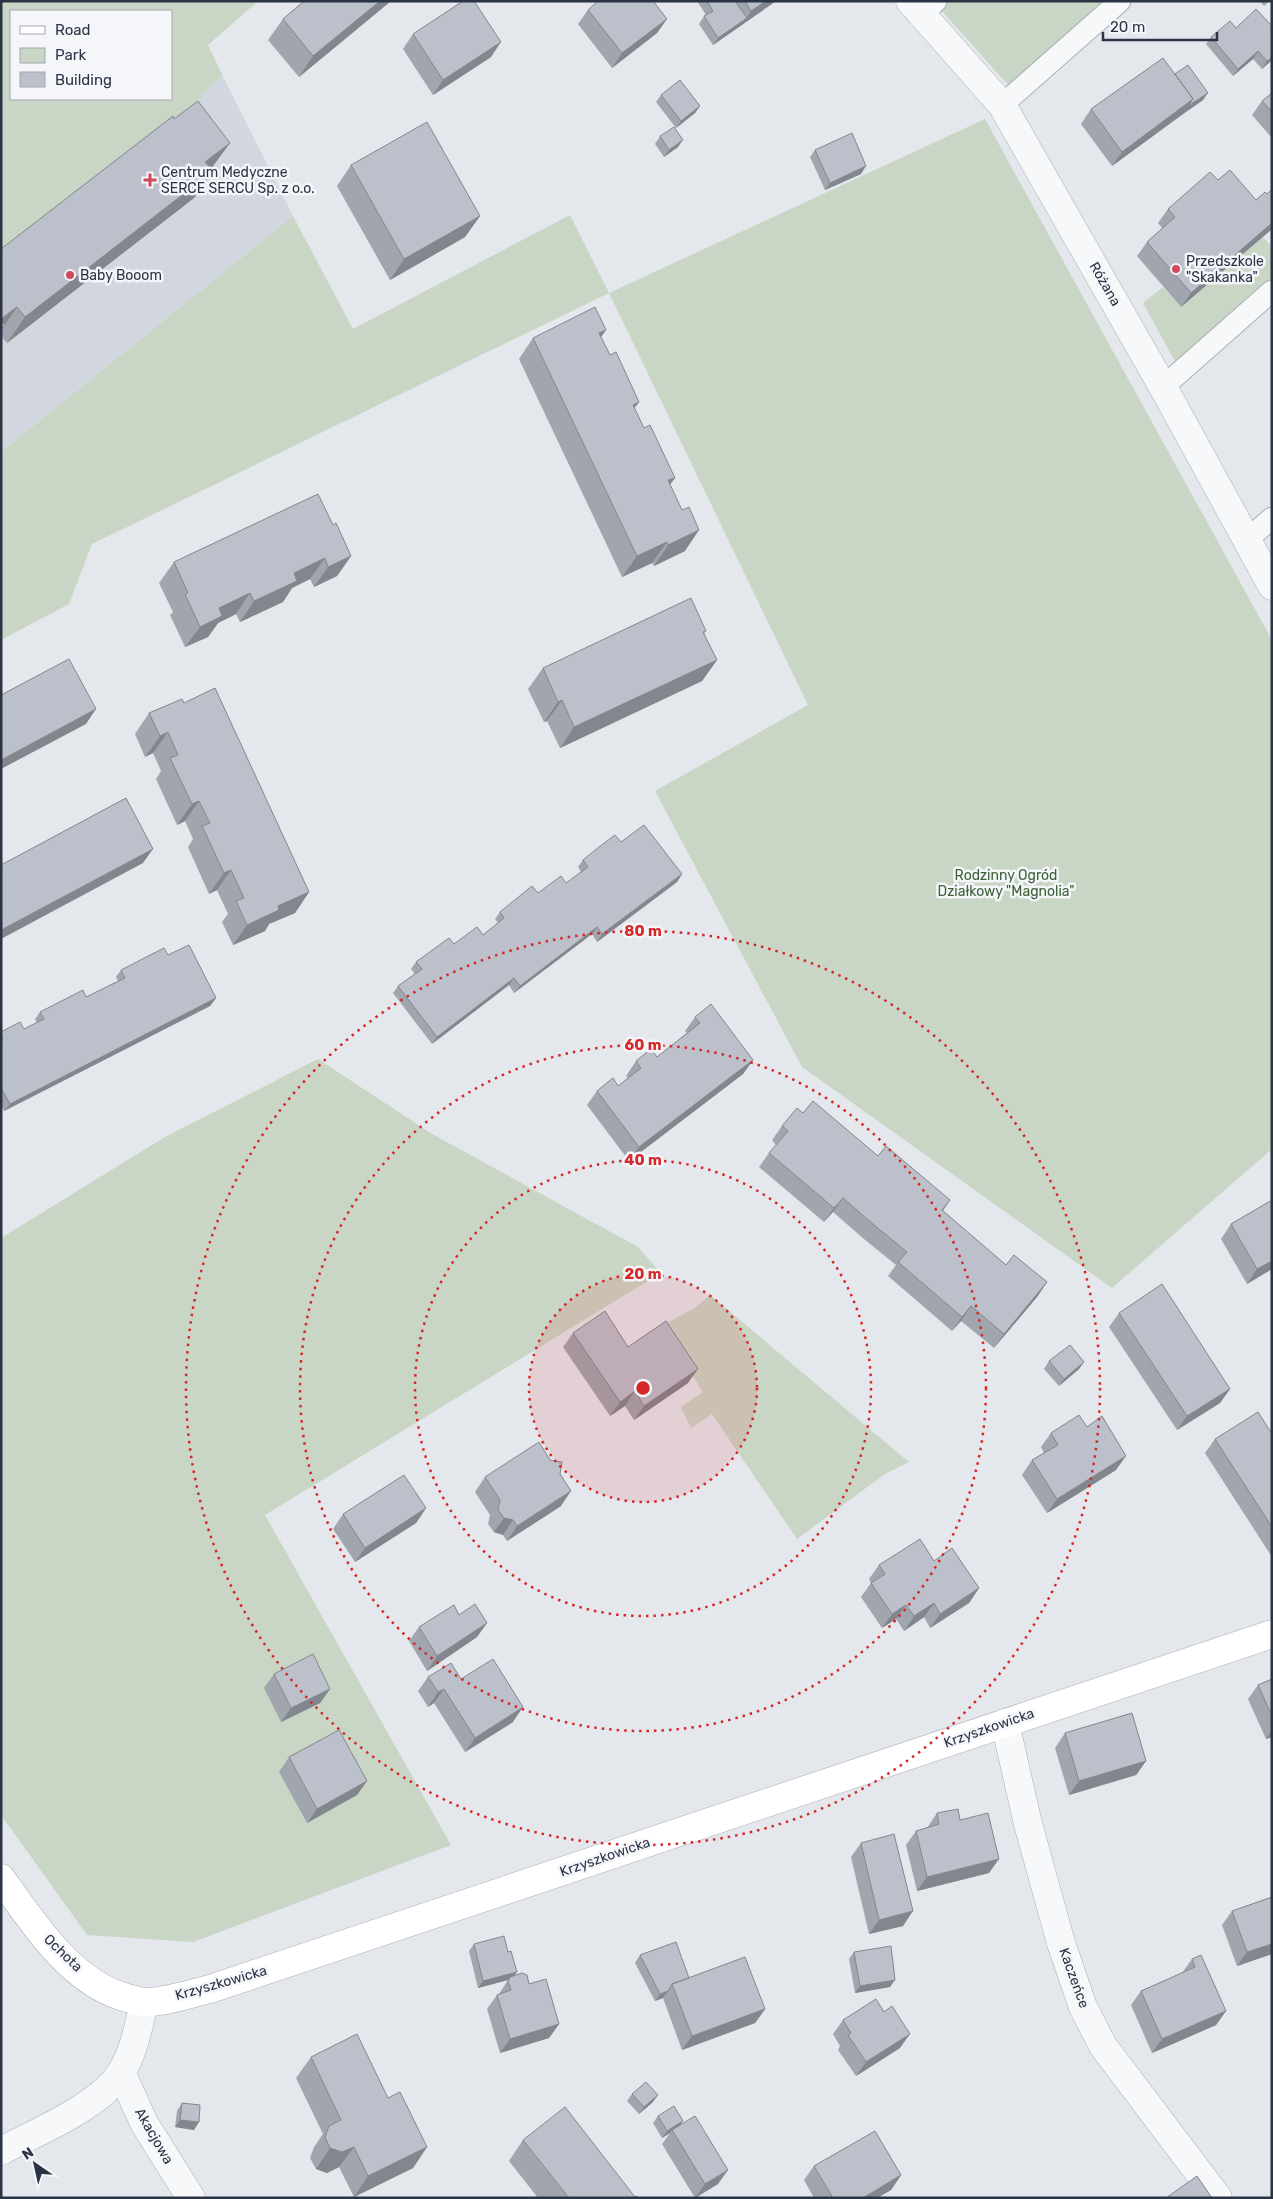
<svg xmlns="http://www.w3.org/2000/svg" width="1273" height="2199" viewBox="0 0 1273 2199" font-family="Rubik,sans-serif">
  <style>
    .built { fill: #d2d6de }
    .green { fill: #c9d6c5; fill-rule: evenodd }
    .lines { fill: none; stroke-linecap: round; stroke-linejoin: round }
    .lane-casing { stroke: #a9aeb7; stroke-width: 23 }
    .street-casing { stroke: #a9aeb7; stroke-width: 29 }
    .secondary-casing { stroke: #a9aeb7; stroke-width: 29 }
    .lane { stroke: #f7f8fa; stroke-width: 21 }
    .street { stroke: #f7f8fa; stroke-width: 28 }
    .secondary { stroke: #fff; stroke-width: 28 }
    .wall { fill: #a1a5ae }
    .shaded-wall { fill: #83868d }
    .building { fill: #bbc0ca; stroke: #83868d }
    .ring { fill: none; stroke: #d62828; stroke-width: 2.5; stroke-dasharray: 2.5 5 }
    .poi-dot { fill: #d1495b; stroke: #f4f6f9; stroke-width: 2 }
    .labels { text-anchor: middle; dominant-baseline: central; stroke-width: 5; stroke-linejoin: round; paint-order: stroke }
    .poi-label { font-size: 14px; fill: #2b3445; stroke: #f4f6f9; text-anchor: start }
    .street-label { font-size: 14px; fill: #2b3445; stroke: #f4f6f9 }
    .park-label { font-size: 14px; fill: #3f6138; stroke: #f4f6f9 }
    .centre { fill: #d62828; stroke: #f4f6f9; stroke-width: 2.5 }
    .ring-label { font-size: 15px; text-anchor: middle; font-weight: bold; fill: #d62828; stroke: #f4f6f9; stroke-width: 5; stroke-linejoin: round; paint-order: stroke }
  </style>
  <rect width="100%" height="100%" fill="#e4e7ec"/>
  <path class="built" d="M207,45L293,216L1,452V218L143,99H171V75Z"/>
  <path class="green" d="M1,1H258L208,45L222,74L184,115L1,253ZM11,11H171V99H11Z
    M933,1H1104L1009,86Z
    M985,119L1272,640V1149L1112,1288L802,1067L655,791L808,705L609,293L92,544L69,604L1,640V452L293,216L353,329L570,215L609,293Z
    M1263,237L1272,247V278L1176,363L1143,303L1163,287L1181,307Z
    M318,1059L432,1134L638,1247L661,1273L265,1515L451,1845L193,1942L87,1935L1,1815V1238L165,1137Z
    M710,1295L909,1462L885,1474L797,1539L712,1414L691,1428L681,1407L703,1392L661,1326L695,1308Z"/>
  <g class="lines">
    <g class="lane-casing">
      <path id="lane" d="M922,14L936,1
        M1002,105L1120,1
        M1163,387L1272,291
        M1247,540L1272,518"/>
    </g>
    <g class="street-casing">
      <path id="street" d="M910,1L1002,105L1163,387L1272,586
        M1005,1723L1028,1824L1061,1943L1083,2007L1103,2046L1218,2198
        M121,2072L144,2123L191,2198
        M1,2151C37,2132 101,2106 122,2071C134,2051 139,2025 144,2002"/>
    </g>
    <g class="secondary-casing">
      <path id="secondary" d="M1,1878C33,1923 71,1983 127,1998C133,1999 140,2002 146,2002C167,2002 189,1994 210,1989L1272,1634"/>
    </g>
    <use href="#lane" class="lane"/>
    <use href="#street" class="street"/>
    <use href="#secondary" class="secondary"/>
  </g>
  <path class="wall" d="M304,1H391L299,77L268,40L283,19Z
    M697,1H776L713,45L699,24L704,16L706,15Z
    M1260,1H1269L1264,6Z
    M588,10L667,19L657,33L612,68L578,24Z
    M1272,26V60L1262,69L1253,59L1233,76L1206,44L1211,37L1236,28Z
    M413,34L491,57L433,95L403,49Z
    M1175,74L1203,100L1183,114L1112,166L1081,124L1091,109Z
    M1272,93V138L1252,115L1262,101Z
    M661,95L700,106L695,113L676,128L656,102Z
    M660,136L678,147L664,157L655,144Z
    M815,150L861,174L825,190L810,157Z
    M351,165L480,216L465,237L390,280L337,186Z
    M211,169L194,198L7,343L1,336V249Z
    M1218,180L1256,200L1267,194L1272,189V229L1181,307L1137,256L1147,242L1162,228L1158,223L1168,209Z
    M606,330L601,337L610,355L639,402L634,408L644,428L675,478L670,484L685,551L654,566L652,563L622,577L519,359L533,338Z
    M333,525L351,556L337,576L314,587L310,579L292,588L283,602L240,622L236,614L218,623L208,637L185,647L170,615L173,612L159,583L174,562Z
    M706,631L704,634L717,660L702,681L560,748L547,721L544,722L528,689L543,668Z
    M184,703L309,892L295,913L269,924L265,931L233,945L222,922L228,914L217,890L209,894L188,847L193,839L185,821L177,825L156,779L161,771L153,753L145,757L135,734L149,713Z
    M621,842L682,874L677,882L597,942L592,934L514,993L509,985L432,1044L393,993L398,986L415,974L411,969L416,962L454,944L483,935L498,923L495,919L500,912L538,893L566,883L581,872L578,867L583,860Z
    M168,955L216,998L210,1006L4,1111L1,1105V1032L24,1029L37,1023L35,1019L40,1012L86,997L118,981L116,977L121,970Z
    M695,1017L753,1060L743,1074L629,1161L587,1105L597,1091L618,1086L628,1078L626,1076L636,1061L657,1057L687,1033L685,1031Z
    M803,1113L878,1156L950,1200L943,1211L1006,1265L1047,1282L1037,1297L994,1348L961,1321L952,1331L888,1276L896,1265L864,1239L833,1212L824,1222L759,1167L769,1153L776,1145L772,1140L782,1126Z
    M1272,1200V1269L1247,1284L1221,1239L1231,1224Z
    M1119,1313L1230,1389L1220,1403L1177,1430L1109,1327Z
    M573,1333L628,1347L688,1383L634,1420L625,1406L610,1416L563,1347Z
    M1049,1361L1084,1362L1079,1369L1059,1386L1044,1369Z
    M1087,1427L1116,1470L1047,1513L1022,1475L1032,1460L1044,1453L1041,1447L1051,1433Z
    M1272,1434V1557L1205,1453L1215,1439Z
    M560,1474L561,1506L507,1541L503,1535L494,1532L488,1524L490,1515L475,1492L485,1477Z
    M426,1508L416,1523L355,1562L333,1529L343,1514Z
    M934,1561L979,1588L969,1603L930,1628L924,1617L904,1631L896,1619L882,1628L861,1597L871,1583L869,1579L879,1565Z
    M487,1623L477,1637L427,1671L409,1641L419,1627Z
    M274,1674L330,1689L320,1703L281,1722L264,1688Z
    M428,1677L513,1722L465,1752L434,1703L428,1707L418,1691Z
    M1272,1679V1737L1266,1739L1248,1699L1258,1685Z
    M1065,1733L1146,1761L1136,1775L1069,1795L1055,1748Z
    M289,1757L367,1781L357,1795L307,1823L279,1772Z
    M937,1813L989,1873L917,1891L906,1845L916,1831L927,1828Z
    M861,1843L903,1926L869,1934L851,1857Z
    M1272,1897V1954L1237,1966L1222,1925L1232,1911Z
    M474,1944L514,1976L529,1984L559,2024L549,2038L500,2053L487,2009L497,1995L499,1994L508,1980L478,1988L469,1951Z
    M854,1952L890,1987L855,1993L849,1959Z
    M640,1955L689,1978L765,2009L755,2023L682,2050L663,1998L655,2001L635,1963Z
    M1192,1959L1226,2011L1216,2025L1152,2053L1131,2005L1141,1991L1182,1973Z
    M843,2020L900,2048L856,2076L838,2050L840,2046L833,2034Z
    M311,2057L388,2098L427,2147L413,2168L354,2197L339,2167L327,2173L316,2169L310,2158L314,2147L323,2134L296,2078Z
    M632,2094L653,2102L639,2114L627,2101Z
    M182,2103L194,2130L175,2127L177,2111Z
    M658,2116L683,2121L680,2125L718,2184L695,2198L662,2144L670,2133L662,2138L653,2123Z
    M523,2140L635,2197L638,2198H538L509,2161Z
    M814,2166L901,2175L891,2190L877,2198H814L804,2180Z"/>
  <path class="shaded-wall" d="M380,1H391L299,77L313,56Z
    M766,1H776L713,45L718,38L747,18L751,11Z
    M667,19L657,33L612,68L622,53Z
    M501,42L491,57L433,95L443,80Z
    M1258,51L1253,59L1233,76L1238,69Z
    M1272,58V60L1262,69L1267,61Z
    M1208,93L1203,100L1183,114L1112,166L1122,152L1193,99Z
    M700,106L695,113L676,128L681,121Z
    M683,140L678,147L664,157L669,150Z
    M230,143L211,169L205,162Z
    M866,166L861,174L825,190L830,183Z
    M213,171L194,198L7,343L25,317Z
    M480,216L465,237L390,280L404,259Z
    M1272,223V229L1181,307L1191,293Z
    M17,307L4,326L5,325L1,330V319Z
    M606,330L591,351L599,333Z
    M639,402L624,422L633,405Z
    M675,478L660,498L668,480Z
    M699,530L685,551L654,566L668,545Z
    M667,542L652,563L622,577L637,556Z
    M351,556L337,576L314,587L328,567Z
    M325,558L310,579L292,588L283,602L240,622L254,601L294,573Z
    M250,593L236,614L218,623L208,637L185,647L200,627L219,608Z
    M717,660L702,681L560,748L574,727Z
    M562,700L547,721L544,722L558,702Z
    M96,709L86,724L1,769V760Z
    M168,732L153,753L145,757L160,736Z
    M199,801L185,821L177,825L192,804Z
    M153,849L143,863L1,939V930Z
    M231,870L217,890L209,894L224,873Z
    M682,874L677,882L597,942L602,934Z
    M309,892L295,913L269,924L265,931L233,945L247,925L278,906Z
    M597,927L592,934L514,993L520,986Z
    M514,978L509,985L432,1044L437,1037Z
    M216,998L210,1006L4,1111L10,1104Z
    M753,1060L743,1074L629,1161L639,1147Z
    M843,1198L833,1212L824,1222L834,1208Z
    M1272,1261V1269L1247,1284L1257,1269Z
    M1047,1282L1037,1297L994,1348L1004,1334Z
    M971,1306L961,1321L952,1331L962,1317Z
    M1084,1362L1079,1369L1059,1386L1064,1379Z
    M698,1369L688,1383L634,1420L644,1406Z
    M1230,1389L1220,1403L1177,1430L1187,1416Z
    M635,1391L625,1406L610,1416L620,1402Z
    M1126,1456L1116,1470L1047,1513L1057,1499Z
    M571,1491L561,1506L507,1541L517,1526Z
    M426,1508L416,1523L355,1562L365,1548Z
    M504,1518L513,1520L503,1535L494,1532Z
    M979,1588L969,1603L930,1628L940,1614Z
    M934,1603L924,1617L904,1631L914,1616Z
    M906,1605L896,1619L882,1628L892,1614Z
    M487,1623L477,1637L427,1671L437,1656Z
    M330,1689L320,1703L281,1722L291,1708Z
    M444,1689L434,1703L428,1707L438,1692Z
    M523,1707L513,1722L465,1752L475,1738Z
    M1272,1731V1737L1266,1739Z
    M1146,1761L1136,1775L1069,1795L1079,1781Z
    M367,1781L357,1795L307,1823L317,1809Z
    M999,1859L989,1873L917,1891L927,1877Z
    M913,1911L903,1926L869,1934L879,1920Z
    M1272,1944V1954L1237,1966L1247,1952Z
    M517,1972L512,1979L478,1988L483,1981Z
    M895,1980L890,1987L855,1993L860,1986Z
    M668,1991L663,1998L655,2001L660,1994Z
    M765,2009L755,2023L682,2050L692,2036Z
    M1226,2011L1216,2025L1152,2053L1162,2039Z
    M559,2024L549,2038L500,2053L510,2039Z
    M910,2034L900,2048L856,2076L866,2062Z
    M658,2095L653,2102L639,2114L644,2107Z
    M180,2120L199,2122L194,2130L175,2127Z
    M683,2121L678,2128L672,2130L670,2133L662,2138L667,2131Z
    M354,2147L339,2167L327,2173L316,2169L330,2148Z
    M427,2147L413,2168L354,2197L368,2176Z
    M728,2170L718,2184L695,2198L705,2184Z
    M901,2175L891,2190L877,2198H863Z"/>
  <path class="building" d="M304,1H380L313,56L283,19Z
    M463,1H474L501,42L443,80L413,34Z
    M598,1H653L667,19L622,53L588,10Z
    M707,1H735L747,18L718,38L704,16L713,11Z
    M745,1H766L751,11Z
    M1256,9L1272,26V58L1267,61L1258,51L1238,69L1211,37L1230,21L1236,28Z
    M1163,58L1193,99L1122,152L1091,109Z
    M1188,65L1208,93L1188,106L1193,99L1175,74Z
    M680,80L700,106L681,121L661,95Z
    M1272,93V112L1262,101Z
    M198,101L230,143L205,162L213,171L25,317L17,307L1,319V249L173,116L174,119Z
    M427,122L480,216L404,259L351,165Z
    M674,127L683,140L669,150L660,136Z
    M852,133L866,166L830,183L815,150Z
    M1230,170L1256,200L1265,192L1267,194L1272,189V223L1191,293L1147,242L1175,217L1168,209L1210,172L1218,180Z
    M595,307L606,330L599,333L610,355L616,352L639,402L633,405L644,428L650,425L675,478L668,480L682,510L689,507L699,530L668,545L667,542L637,556L533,338Z
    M1,321L5,325L1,328Z
    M318,494L333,525L336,523L351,556L328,567L325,558L294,573L297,581L254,601L250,593L219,608L222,616L200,627L185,594L188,593L174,562Z
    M691,598L706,631L703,632L717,660L574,727L562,700L558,702L543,668Z
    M69,659L96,709L1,760V695Z
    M215,688L309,892L278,906L279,910L247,925L236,901L244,898L231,870L224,873L202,826L210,823L199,801L192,804L170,758L178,755L168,732L160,736L149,713L182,699L184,703Z
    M126,798L153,849L1,930V865Z
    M644,825L682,874L602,934L597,927L520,986L514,978L437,1037L398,986L422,969L416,962L449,938L454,944L477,927L483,935L504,918L500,912L532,886L538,893L561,876L566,883L588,867L583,860L599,847L615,835L621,842Z
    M189,945L216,998L10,1104L1,1088V1041L3,1040L1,1037V1032L20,1022L24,1029L44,1019L40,1012L83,990L86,997L125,978L121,970L164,948L168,955Z
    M711,1004L753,1060L639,1147L597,1091L613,1078L618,1086L641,1068L636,1061L651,1049L657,1057L700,1023L695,1017Z
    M813,1101L878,1156L886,1146L950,1200L942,1210L1006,1265L1014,1255L1047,1282L1004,1334L971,1306L962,1317L898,1262L907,1252L874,1225L843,1198L834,1208L769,1153L788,1131L782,1126L797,1108L803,1113Z
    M1272,1200V1261L1257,1269L1231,1224Z
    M1162,1284L1230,1389L1187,1416L1119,1313Z
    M605,1311L628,1347L666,1321L698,1369L644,1406L635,1391L620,1402L573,1333Z
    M1070,1345L1084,1362L1064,1379L1049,1361Z
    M1258,1412L1272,1434V1527L1215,1439Z
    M1079,1415L1087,1427L1102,1416L1126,1456L1057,1499L1032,1460L1058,1445L1051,1433Z
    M539,1442L550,1460L562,1462L560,1474L571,1491L517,1526L513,1520L504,1518L498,1510L500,1500L485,1477Z
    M404,1475L426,1508L365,1548L343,1514Z
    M920,1539L934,1561L952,1548L979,1588L940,1614L934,1603L914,1616L906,1605L892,1614L871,1583L885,1574L879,1565Z
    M475,1604L487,1623L437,1656L419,1627L454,1605L459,1615Z
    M313,1654L330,1689L291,1708L274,1674Z
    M493,1659L523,1707L475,1738L444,1689L438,1692L428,1677L451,1663L461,1679Z
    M1272,1679V1716L1258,1685Z
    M1132,1713L1146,1761L1079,1781L1065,1733Z
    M339,1730L367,1781L317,1809L289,1757Z
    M958,1809L960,1820L988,1813L999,1859L927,1877L916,1831L939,1824L937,1813Z
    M894,1834L913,1911L879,1920L861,1843Z
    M1272,1897V1944L1247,1952L1232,1911Z
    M504,1936L508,1952L511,1951L517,1972L483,1981L474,1944Z
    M676,1942L689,1978L672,1984L668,1991L660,1994L640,1955Z
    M891,1946L895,1980L860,1986L854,1952Z
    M1201,1955L1226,2011L1162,2039L1141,1991L1195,1967L1192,1959Z
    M745,1957L765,2009L692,2036L672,1984Z
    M522,1973L527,1975L529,1984L546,1979L559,2024L510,2039L497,1995L511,1990L508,1981L510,1977Z
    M876,1999L884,2012L892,2006L910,2034L866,2062L848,2035L851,2033L843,2020Z
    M357,2034L388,2098L400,2092L427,2147L368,2176L354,2147L342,2152L330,2148L325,2137L329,2126L341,2120L311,2057Z
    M646,2082L658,2095L644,2107L632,2094Z
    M182,2103L200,2105L199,2122L180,2120Z
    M674,2106L683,2121L667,2131L658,2116Z
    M565,2107L635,2197L637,2196L638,2198H569L523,2140Z
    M695,2116L728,2170L705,2184L672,2130Z
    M875,2131L901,2175L863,2198H833L814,2166Z
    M1197,2176L1212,2198H1166Z"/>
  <circle cx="643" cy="1388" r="114" fill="#d62828" fill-opacity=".12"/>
  <g class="ring">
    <circle cx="643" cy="1388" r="114"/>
    <circle cx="643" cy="1388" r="228"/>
    <circle cx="643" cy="1388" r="343"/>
    <circle cx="643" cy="1388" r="457"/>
  </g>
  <g class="poi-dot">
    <path d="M147.5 172.5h5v5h5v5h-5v5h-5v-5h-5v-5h5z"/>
    <circle cx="1176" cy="269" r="5"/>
    <circle cx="70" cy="275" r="5"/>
  </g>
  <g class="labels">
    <g class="poi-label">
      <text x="161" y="172">Centrum Medyczne<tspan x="161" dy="16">SERCE SERCU Sp. z o.o.</tspan></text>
      <text x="1186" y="261">Przedszkole<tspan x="1186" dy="16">"Skakanka"</tspan></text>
      <text x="80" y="275">Baby Booom</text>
    </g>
    <g class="street-label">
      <text transform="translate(1105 284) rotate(60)">Różana</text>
      <text transform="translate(989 1728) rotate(-19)">Krzyszkowicka</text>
      <text transform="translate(605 1857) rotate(-19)">Krzyszkowicka</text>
      <text transform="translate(63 1953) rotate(44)">Ochota</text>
      <text transform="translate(1074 1978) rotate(70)">Kaczeńce</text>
      <text transform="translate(221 1983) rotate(-16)">Krzyszkowicka</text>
      <text transform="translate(154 2136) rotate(60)">Akacjowa</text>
    </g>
    <g class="park-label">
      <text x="1006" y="875">Rodzinny Ogród<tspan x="1006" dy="16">Działkowy "Magnolia"</tspan></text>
    </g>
  </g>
  <circle cx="643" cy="1388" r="8" class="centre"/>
  <g class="ring-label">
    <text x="643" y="936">80 m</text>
    <text x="643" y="1050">60 m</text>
    <text x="643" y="1165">40 m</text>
    <text x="643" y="1279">20 m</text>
  </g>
  <rect width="1273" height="2199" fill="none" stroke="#2b3445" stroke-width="5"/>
  <rect x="10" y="10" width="162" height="90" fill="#f4f6f9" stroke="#a4a8b1"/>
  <rect x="20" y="26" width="25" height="8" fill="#ffffff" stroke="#a4a8b1"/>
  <text x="55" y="35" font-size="15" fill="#2b3445">Road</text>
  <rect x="20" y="48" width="25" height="15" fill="#c9d6c5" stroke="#a4a8b1"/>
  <text x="55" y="60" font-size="15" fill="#2b3445">Park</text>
  <rect x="20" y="72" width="25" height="15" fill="#bbc0ca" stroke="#a4a8b1"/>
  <text x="55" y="85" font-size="15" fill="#2b3445">Building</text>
  <g transform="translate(35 2164) rotate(326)" stroke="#f4f6f9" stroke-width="4" paint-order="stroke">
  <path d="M0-4L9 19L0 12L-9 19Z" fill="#2b3445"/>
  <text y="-8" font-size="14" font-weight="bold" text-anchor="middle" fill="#2b3445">N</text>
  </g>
  <path d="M1103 32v8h114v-8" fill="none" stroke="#2b3445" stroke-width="2.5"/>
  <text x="1110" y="32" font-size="15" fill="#2b3445" stroke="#f4f6f9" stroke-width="4" paint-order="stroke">20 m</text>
</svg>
